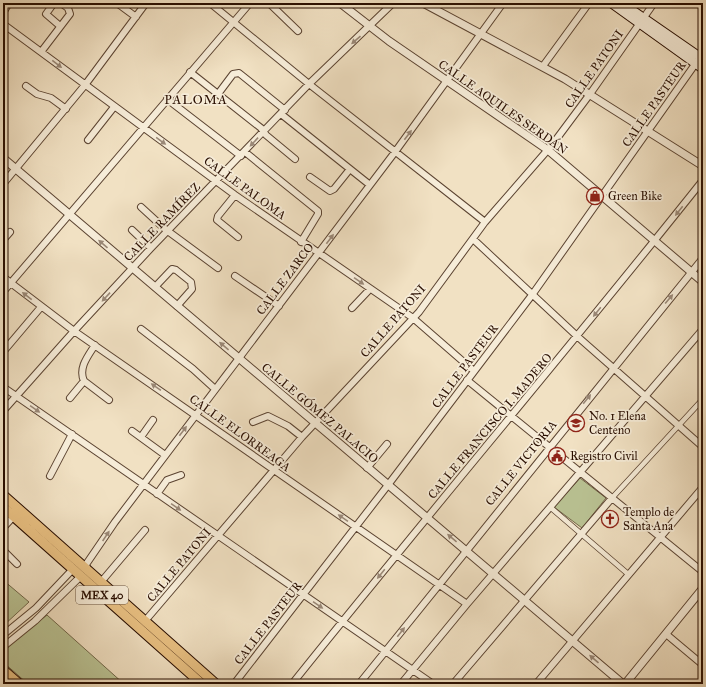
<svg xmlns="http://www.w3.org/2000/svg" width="706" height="687" viewBox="0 0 706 687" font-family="'IM FELL Great Primer',serif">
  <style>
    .green { fill: #bac394; stroke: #72684a }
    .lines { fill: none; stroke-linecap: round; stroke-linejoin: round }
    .pedestrian-casing { stroke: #5b4331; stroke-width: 6 }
    .minor-casing { stroke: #5b4331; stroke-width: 8 }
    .tertiary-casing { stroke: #5b4331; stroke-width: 9 }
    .secondary-casing { stroke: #290e00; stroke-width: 10 }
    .primary-casing { stroke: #290e00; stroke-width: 11 }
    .pedestrian { stroke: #f6ecd8; stroke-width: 4.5 }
    .minor { stroke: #f6ecd8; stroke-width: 6 }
    .tertiary { stroke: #f6ecd8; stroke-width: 7 }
    .secondary { stroke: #f6ecd8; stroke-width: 8 }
    .primary { stroke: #e8c082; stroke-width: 9 }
    .oneway { fill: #9a8877 }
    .labels { text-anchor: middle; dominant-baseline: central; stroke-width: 3.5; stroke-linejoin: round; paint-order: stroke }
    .shield { fill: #f6ecd8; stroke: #665141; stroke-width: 1 }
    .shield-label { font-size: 11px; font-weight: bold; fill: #290e00 }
    .street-label { font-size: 12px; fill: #290e00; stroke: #f6ecd8 }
    .poi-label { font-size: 12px; fill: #290e00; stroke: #f6ecd8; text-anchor: start }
    .neighbourhood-label { font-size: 13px; letter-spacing: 1px; fill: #290e00; stroke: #f6ecd8 }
  </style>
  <rect width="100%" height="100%" fill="#f1e1c3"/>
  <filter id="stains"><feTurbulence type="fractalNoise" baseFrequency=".005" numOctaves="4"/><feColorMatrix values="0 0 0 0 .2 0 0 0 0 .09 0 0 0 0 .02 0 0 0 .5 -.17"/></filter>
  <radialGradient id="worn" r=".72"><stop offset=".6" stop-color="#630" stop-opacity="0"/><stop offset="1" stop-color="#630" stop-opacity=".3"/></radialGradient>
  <path class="green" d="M580,478L606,498L582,528L554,507Z
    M3,580L29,602L3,626Z
    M47,615L124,684H28L3,662V650Z"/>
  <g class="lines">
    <g class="pedestrian-casing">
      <path id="pedestrian" d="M612,498L703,399
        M550,507L628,574"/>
    </g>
    <g class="minor-casing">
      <path id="minor" d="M54,3L46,14L60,26
        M117,3L136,17
        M210,3L309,84L485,222
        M269,3L298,31
        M3,13L9,3
        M3,24L235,195L413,318L474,371
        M41,52L70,14L68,8L61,3
        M543,66L589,3
        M190,72L261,128L266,135L295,159
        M26,86L37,94L51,98L66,109
        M218,94L233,74L239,73L285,110
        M167,99L241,156
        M281,114L370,185
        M88,140L114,107
        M245,152L318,211V214L301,242
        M310,177L330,191L334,189L350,169
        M3,184L85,85L146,3
        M235,195L218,216L217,220L238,237
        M141,207L165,229L218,268
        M132,230L151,248
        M473,239L578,337L703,447
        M3,240L10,232
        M235,276L279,306
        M3,277L74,331L467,604
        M155,287L172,269L176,270L191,282L192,289L177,306
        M3,292L250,3
        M352,308L370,289
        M141,329L193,369L215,389
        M95,345C88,356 78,368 84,381L109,400
        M3,352L41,307
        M467,380L703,572
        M3,387L433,684
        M70,398L84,381
        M3,411L74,331L151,248L309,84L393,3
        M253,422L268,416L288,426L302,437
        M132,431L165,455
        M141,437L153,420
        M367,468L387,444
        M50,476L72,434
        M157,494L167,480L181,475
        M3,528L14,516
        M3,550L17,564
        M85,569L87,563L115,522L395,152L503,3
        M101,582L145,530
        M145,621L302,437L419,312L485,222L552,145L590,94L654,3
        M666,634L703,665
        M3,635L36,608L73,569
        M3,647L35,621L81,576
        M234,684L388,485L532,295L703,53
        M292,684C427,515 568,350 703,180
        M359,684L703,258
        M401,684L467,604L703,329
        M453,684L612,498
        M536,684L703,487"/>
    </g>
    <g class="tertiary-casing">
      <path id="tertiary" d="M340,3L389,41L548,150L703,282
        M423,3L565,79L703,166
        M3,158L623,684
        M625,684L703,588"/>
    </g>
    <g class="secondary-casing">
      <path id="secondary" d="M611,3L703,69
        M622,3L703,59"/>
    </g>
    <g class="primary-casing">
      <path id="primary" d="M3,495L216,684
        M3,507L202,684
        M3,670L19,684
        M3,681L7,684"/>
    </g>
    <use href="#pedestrian" class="pedestrian"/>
    <use href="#minor" class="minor"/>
    <use href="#tertiary" class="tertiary"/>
    <use href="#secondary" class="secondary"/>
    <use href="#primary" class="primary"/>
  </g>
  <defs><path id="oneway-solid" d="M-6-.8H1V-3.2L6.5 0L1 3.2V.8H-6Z"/></defs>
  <g class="oneway">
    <use href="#oneway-solid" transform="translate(356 40) rotate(139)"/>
    <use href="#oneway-solid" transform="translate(57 64) rotate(38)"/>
    <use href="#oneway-solid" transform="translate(408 135) rotate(-53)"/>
    <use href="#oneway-solid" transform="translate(161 141) rotate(36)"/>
    <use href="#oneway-solid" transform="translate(254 142) rotate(133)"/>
    <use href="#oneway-solid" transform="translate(679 211) rotate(128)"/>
    <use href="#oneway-solid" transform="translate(330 239) rotate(-53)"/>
    <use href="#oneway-solid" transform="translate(103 244) rotate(-139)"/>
    <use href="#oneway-solid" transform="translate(359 281) rotate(34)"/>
    <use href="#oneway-solid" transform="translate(27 296) rotate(-142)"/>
    <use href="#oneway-solid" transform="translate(106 297) rotate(133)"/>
    <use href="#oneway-solid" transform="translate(669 299) rotate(-50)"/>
    <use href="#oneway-solid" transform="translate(597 312) rotate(129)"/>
    <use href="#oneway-solid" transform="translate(224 346) rotate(-140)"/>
    <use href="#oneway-solid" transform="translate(156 387) rotate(-145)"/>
    <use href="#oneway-solid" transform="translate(587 399) rotate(-51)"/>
    <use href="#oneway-solid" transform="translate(35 409) rotate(35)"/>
    <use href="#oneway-solid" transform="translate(183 431) rotate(-53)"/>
    <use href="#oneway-solid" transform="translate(176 507) rotate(35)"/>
    <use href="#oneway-solid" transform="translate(343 518) rotate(-146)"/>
    <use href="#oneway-solid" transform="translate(106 536) rotate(-56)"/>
    <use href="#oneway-solid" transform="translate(452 538) rotate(-140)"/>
    <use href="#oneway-solid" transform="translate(381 574) rotate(129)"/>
    <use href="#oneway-solid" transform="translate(318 605) rotate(34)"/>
    <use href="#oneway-solid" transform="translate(401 632) rotate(-52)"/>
    <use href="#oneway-solid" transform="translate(594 659) rotate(-139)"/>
  </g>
  <defs>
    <g id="shop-ring" transform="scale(0.9)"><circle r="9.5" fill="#f6ecd8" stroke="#8f2418" stroke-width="1.5"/><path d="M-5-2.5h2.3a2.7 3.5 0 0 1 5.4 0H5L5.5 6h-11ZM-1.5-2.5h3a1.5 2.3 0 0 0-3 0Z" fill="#8f2418"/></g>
    <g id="school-ring" transform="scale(0.9)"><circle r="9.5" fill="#f6ecd8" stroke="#8f2418" stroke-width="1.5"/><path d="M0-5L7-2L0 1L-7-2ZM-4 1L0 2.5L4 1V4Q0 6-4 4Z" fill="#8f2418"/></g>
    <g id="civic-ring" transform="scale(0.9)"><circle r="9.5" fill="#f6ecd8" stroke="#8f2418" stroke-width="1.5"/><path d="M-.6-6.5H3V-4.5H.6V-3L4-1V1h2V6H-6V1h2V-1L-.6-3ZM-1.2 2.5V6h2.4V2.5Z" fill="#8f2418"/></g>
    <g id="church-ring" transform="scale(0.9)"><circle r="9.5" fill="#f6ecd8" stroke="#8f2418" stroke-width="1.5"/><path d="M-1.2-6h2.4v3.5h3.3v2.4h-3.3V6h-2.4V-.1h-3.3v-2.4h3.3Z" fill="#8f2418"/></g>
  </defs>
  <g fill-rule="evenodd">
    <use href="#shop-ring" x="595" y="196"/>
    <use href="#school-ring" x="576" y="423"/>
    <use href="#civic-ring" x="557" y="456"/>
    <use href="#church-ring" x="610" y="519"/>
  </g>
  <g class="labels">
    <rect class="shield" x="76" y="586" width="52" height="18" rx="3"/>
    <g class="shield-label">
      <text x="102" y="595">MEX 40</text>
    </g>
    <g class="street-label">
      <text transform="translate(594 69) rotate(-55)">CALLE PATONI</text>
      <text transform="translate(654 104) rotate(-55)">CALLE PASTEUR</text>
      <text transform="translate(503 107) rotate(35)">CALLE AQUILES SERDÁN</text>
      <text transform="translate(245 188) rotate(36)">CALLE PALOMA</text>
      <text transform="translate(162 222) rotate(-46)">CALLE RAMÍREZ</text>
      <text transform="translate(285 279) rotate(-53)">CALLE ZARCO</text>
      <text transform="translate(393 321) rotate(-49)">CALLE PATONI</text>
      <text transform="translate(465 366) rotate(-53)">CALLE PASTEUR</text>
      <text transform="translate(320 413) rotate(40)">CALLE GÓMEZ PALACIO</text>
      <text transform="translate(490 426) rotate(-50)">CALLE FRANCISCO I. MADERO</text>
      <text transform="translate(240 433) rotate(36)">CALLE ELORREAGA</text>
      <text transform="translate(521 463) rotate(-51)">CALLE VICTORIA</text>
      <text transform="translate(179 565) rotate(-50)">CALLE PATONI</text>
      <text transform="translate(268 623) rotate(-52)">CALLE PASTEUR</text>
    </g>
    <g class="poi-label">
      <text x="608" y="196">Green Bike</text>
      <text x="589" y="416">No. 1 Elena<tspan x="589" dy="14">Centeno</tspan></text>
      <text x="570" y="456">Registro Civil</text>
      <text x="623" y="512">Templo de<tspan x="623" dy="14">Santa Ana</tspan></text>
    </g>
    <g class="neighbourhood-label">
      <text x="196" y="100">PALOMA</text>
    </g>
  </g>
  <rect width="706" height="687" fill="none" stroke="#f1e1c3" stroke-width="16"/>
  <rect x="4" y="4" width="698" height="679" fill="none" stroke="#290e00" stroke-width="2"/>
  <rect x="8" y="8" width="690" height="671" fill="none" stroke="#290e00"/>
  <rect width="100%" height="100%" filter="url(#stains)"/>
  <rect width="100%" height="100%" fill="url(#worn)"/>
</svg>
